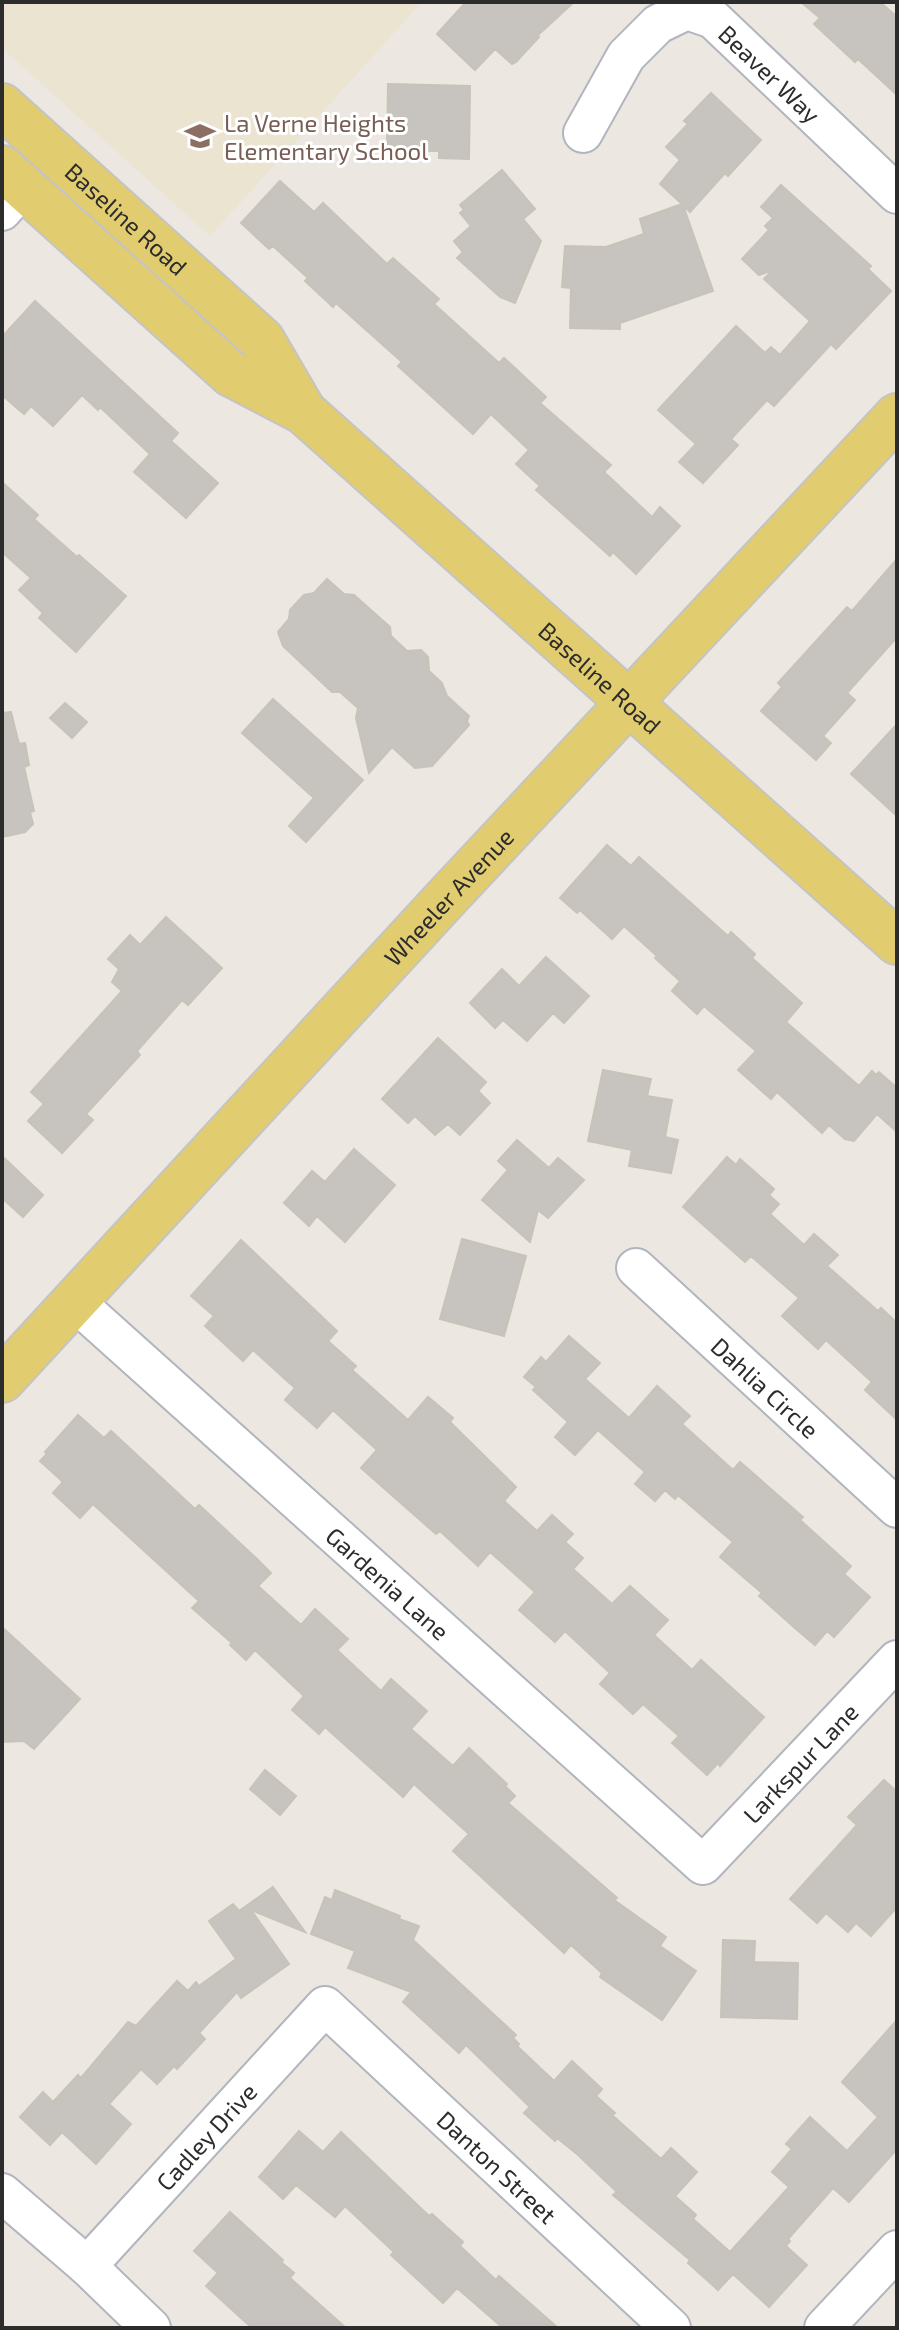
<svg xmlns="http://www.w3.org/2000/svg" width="899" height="2330" viewBox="0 0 899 2330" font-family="'Exo 2',sans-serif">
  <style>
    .education { fill: #ebe4d1 }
    .building { fill: #c7c4bf; stroke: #c7c3b9; stroke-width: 2 }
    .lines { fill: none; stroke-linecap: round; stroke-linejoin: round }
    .minor-casing { stroke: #b3b5be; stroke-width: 42 }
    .major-casing { stroke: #c4c4c4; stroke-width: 48 }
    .minor { stroke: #fff; stroke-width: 38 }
    .major { stroke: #e1cd70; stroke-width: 44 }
    .labels { text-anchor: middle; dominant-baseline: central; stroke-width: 6; stroke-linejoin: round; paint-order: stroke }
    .street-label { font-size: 24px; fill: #2c2c2c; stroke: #fff }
    .education-label { font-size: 24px; fill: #785e54; stroke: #fff; text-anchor: start }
  </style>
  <rect width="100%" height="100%" fill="#ece7e0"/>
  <path class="education" d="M2,2H422L210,236L2,48Z"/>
  <path class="building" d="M466,2H574L537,36L539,37L516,62L512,64L495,49L475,70L437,34Z
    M801,2H880L897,17V95L858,59L855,62L814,24L820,18Z
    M388,84L470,86L469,159L439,158V151L387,150Z
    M711,93L761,140L728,176L725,173L690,212L683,205L713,291L620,323V329L570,328L571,288L562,287L565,246L606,247L644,234L640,219L682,204L660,184L680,160L666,147L688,124L684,121Z
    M502,170L535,209L523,219L541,241L515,303L500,297L457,258L463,252L454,241L471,226L460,213L464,210L460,205Z
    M280,181L314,212L323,203L387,264L393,258L439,299L434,304L499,363L504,358L546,397L540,403L611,465L604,472L652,517L660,507L680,526L636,574L613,552L610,556L536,490L540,486L516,464L529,450L491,414L473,434L398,366L402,362L336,303L333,307L305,281L308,278L273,246L269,249L241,223Z
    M781,185L871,266L868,269L891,291L836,349L831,344L774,406L767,400L731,439L738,445L703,483L679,462L696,444L658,410L736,326L765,353L771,347L780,355L810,321L764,279L773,270L759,275L742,259L769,230L765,226L773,218L761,207Z
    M35,301L178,433L171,441L218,483L186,518L134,472L150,454L100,407L98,410L82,395L53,426L31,406L24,414L2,395V337Z
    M2,482L38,515L34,519L77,557L79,555L126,596L76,652L39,618L43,613L19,590L31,578L2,552Z
    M897,559V637L847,693L855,700L823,736L831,743L816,760L761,711L782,687L778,683L847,607L852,611Z
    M327,579L344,594L354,595L390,627L391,636L407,651L421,650L428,657L429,671L442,683L447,696L469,716L467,721L469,725L432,766L415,768L392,747L369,773L356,718L358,708L340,692H332L283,646L278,632L289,619L290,610L304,595L314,593Z
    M273,699L363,780L306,842L289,826L314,798L242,733Z
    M65,703L87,722L72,738L50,718Z
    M11,712L19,744L25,743L29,765L24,767L34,811L30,812L33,824L25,832L2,837V713Z
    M897,724V816L851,774Z
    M607,845L631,866L639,857L728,936L731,932L755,954L752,958L802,1003L786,1022L859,1086L872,1071L876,1075L879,1072L897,1088V1132L877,1114L854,1141L845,1139L829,1125L822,1133L777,1092L771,1099L738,1070L756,1051L704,1006L697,1014L672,991L680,981L655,958L657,956L624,926L612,939L580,910L577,913L560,898Z
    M166,917L222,968L188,1005L182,1000L137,1051L140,1055L86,1114L93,1120L62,1153L28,1121L44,1104L31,1092L122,991L112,982L119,969L108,959L130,935L140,945Z
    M546,957L589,996L564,1023L553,1013L527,1041L503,1020L495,1028L470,1003L502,969L519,986Z
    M438,1038L486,1082L478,1091L490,1103L460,1135L448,1124L435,1135L415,1116L408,1123L382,1099Z
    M603,1070L651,1079L647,1096L672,1100L665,1137L678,1140L671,1173L629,1166L632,1150L588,1141Z
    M517,1140L549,1168L558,1158L584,1180L548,1218L538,1210L530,1242L482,1200L508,1170L498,1161Z
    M354,1149L395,1185L345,1242L317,1216L309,1226L284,1203L312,1171L325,1182Z
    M2,1156L43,1195L23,1217L2,1198Z
    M727,1157L736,1165L740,1159L774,1189L769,1195L779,1204L770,1214L804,1245L814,1234L838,1255L827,1266L878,1311L881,1308L897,1323V1420L865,1390L872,1382L826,1340L818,1349L782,1316L799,1298L751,1256L745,1262L683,1207Z
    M462,1239L526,1256L504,1336L440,1319Z
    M241,1240L337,1331L328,1341L356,1366L352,1370L408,1420L428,1397L453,1418L450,1422L516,1487L504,1501L537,1531L552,1515L573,1534L565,1542L583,1558L573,1569L612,1604L630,1586L668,1620L654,1635L692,1670L701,1660L764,1717L720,1766L718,1763L707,1775L672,1743L679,1736L643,1704L633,1714L600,1684L610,1673L565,1631L555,1642L519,1610L535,1592L490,1552L478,1566L440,1531L436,1534L361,1468L377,1450L333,1410L317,1428L285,1400L295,1388L253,1350L243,1361L205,1326L214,1316L191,1296Z
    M569,1336L600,1363L585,1379L629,1418L657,1386L690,1416L682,1424L733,1470L740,1462L803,1517L800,1520L851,1566L844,1574L870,1597L834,1637L827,1631L815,1645L796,1629L759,1596L762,1593L720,1557L733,1542L678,1495L675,1499L665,1490L655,1501L635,1484L645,1472L598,1430L575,1455L555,1437L568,1422L533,1390L536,1387L524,1377L541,1357L546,1362Z
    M78,1415L104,1438L111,1431L195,1509L199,1505L256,1558L271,1573L258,1586L301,1625L315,1609L348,1639L337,1650L381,1691L391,1679L427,1711L411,1729L453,1766L469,1748L507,1784L505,1786L515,1796L508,1803L617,1898L614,1900L666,1937L660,1946L696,1971L662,2020L600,1977L602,1973L571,1945L564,1953L453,1851L469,1834L414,1784L403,1797L325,1727L319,1734L292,1710L304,1696L255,1650L246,1660L230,1645L232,1643L192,1608L199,1601L93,1504L80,1518L53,1493L63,1482L40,1461L47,1454L45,1452Z
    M2,1627L80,1699L34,1749L24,1741L2,1742Z
    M265,1770L296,1796L280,1815L250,1789Z
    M884,1780L897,1792V1907L871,1936L856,1923L848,1932L826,1913L817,1923L790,1899L857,1825L848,1817Z
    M273,1887L305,1932L251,1910L289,1964L241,1998L237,1992L199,2033L205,2039L177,2069L174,2066L157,2084L141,2069L109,2104L131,2124L96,2164L62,2132L50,2145L20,2117L43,2092L53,2102L78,2075L81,2078L128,2022L136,2026L177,1981L188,1991L196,1982L199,1986L236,1959L209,1921L233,1904L239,1911Z
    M335,1890L400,1916L399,1919L419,1926L413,1940L516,2035L513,2038L519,2044L517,2046L554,2081L572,2061L602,2089L596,2096L615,2113L612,2115L661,2159L671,2148L697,2172L675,2196L696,2215L693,2219L730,2252L789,2187L772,2172L792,2149L786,2144L810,2117L847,2151L878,2117L842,2082L897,2020V2149L849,2202L833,2188L788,2239L790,2241L786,2246L807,2265L769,2307L733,2274L718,2290L688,2263L690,2260L613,2195L617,2192L577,2154L557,2138L555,2141L524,2113L530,2107L466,2045L459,2053L403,2002L411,1992L348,1968L355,1951L311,1934L325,1897L332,1900Z
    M723,1940L755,1941L754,1962L798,1963L797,2019L721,2017Z
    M299,2131L323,2152L341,2132L429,2216L432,2214L463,2242L460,2246L496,2280L499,2276L558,2328H503L457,2288L443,2303L391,2255L394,2252L345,2206L335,2217L296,2185L283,2199L259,2177Z
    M230,2212L283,2260L281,2262L294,2273L290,2278L346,2328H252L206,2286L218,2273L194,2251Z"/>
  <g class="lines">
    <g class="minor-casing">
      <g id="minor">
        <path id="s1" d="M583,133L626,56L658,24L687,10L713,19L897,194"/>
        <path d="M2,211L23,187"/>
        <path id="s2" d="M636,1268L897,1508"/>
        <path id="s3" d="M74,1301L703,1865L897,1660"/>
        <path d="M2,2193L87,2266L151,2328"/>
        <path id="s4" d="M87,2266L325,2006L671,2328"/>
        <path d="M824,2328L897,2250"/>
      </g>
    </g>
    <g class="major-casing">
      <g id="major">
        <path id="s5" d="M2,106L262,340L304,412"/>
        <path id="s6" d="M2,168L231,374L304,412L897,942"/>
        <path id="s7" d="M2,1380L449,895L897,416"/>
      </g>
    </g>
    <use href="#minor" class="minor"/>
    <use href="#major" class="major"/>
  </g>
  <defs>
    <g id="school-bare" transform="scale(2.4)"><path d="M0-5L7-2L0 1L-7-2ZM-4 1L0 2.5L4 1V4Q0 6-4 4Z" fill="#8d6e63" stroke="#fff" stroke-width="2.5" paint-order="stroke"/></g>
  </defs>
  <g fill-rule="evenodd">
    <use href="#school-bare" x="200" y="136"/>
  </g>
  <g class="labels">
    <g class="street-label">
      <text stroke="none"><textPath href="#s1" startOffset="272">Beaver Way</textPath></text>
      <text stroke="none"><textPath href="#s5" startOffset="168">Baseline Road</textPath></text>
      <text stroke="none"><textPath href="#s6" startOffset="788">Baseline Road</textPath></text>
      <text stroke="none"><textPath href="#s7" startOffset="658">Wheeler Avenue</textPath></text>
      <text stroke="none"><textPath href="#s2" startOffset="176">Dahlia Circle</textPath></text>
      <text stroke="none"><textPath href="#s3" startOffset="422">Gardenia Lane</textPath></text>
      <text stroke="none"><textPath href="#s3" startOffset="986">Larkspur Lane</textPath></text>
      <text stroke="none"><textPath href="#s4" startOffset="176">Cadley Drive</textPath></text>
      <text stroke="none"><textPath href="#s4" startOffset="588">Danton Street</textPath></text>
    </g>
    <g class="education-label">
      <text x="224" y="122">La Verne Heights<tspan x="224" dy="28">Elementary School</tspan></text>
    </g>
  </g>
  <rect width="899" height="2330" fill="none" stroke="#2c2c2c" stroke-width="8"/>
</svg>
